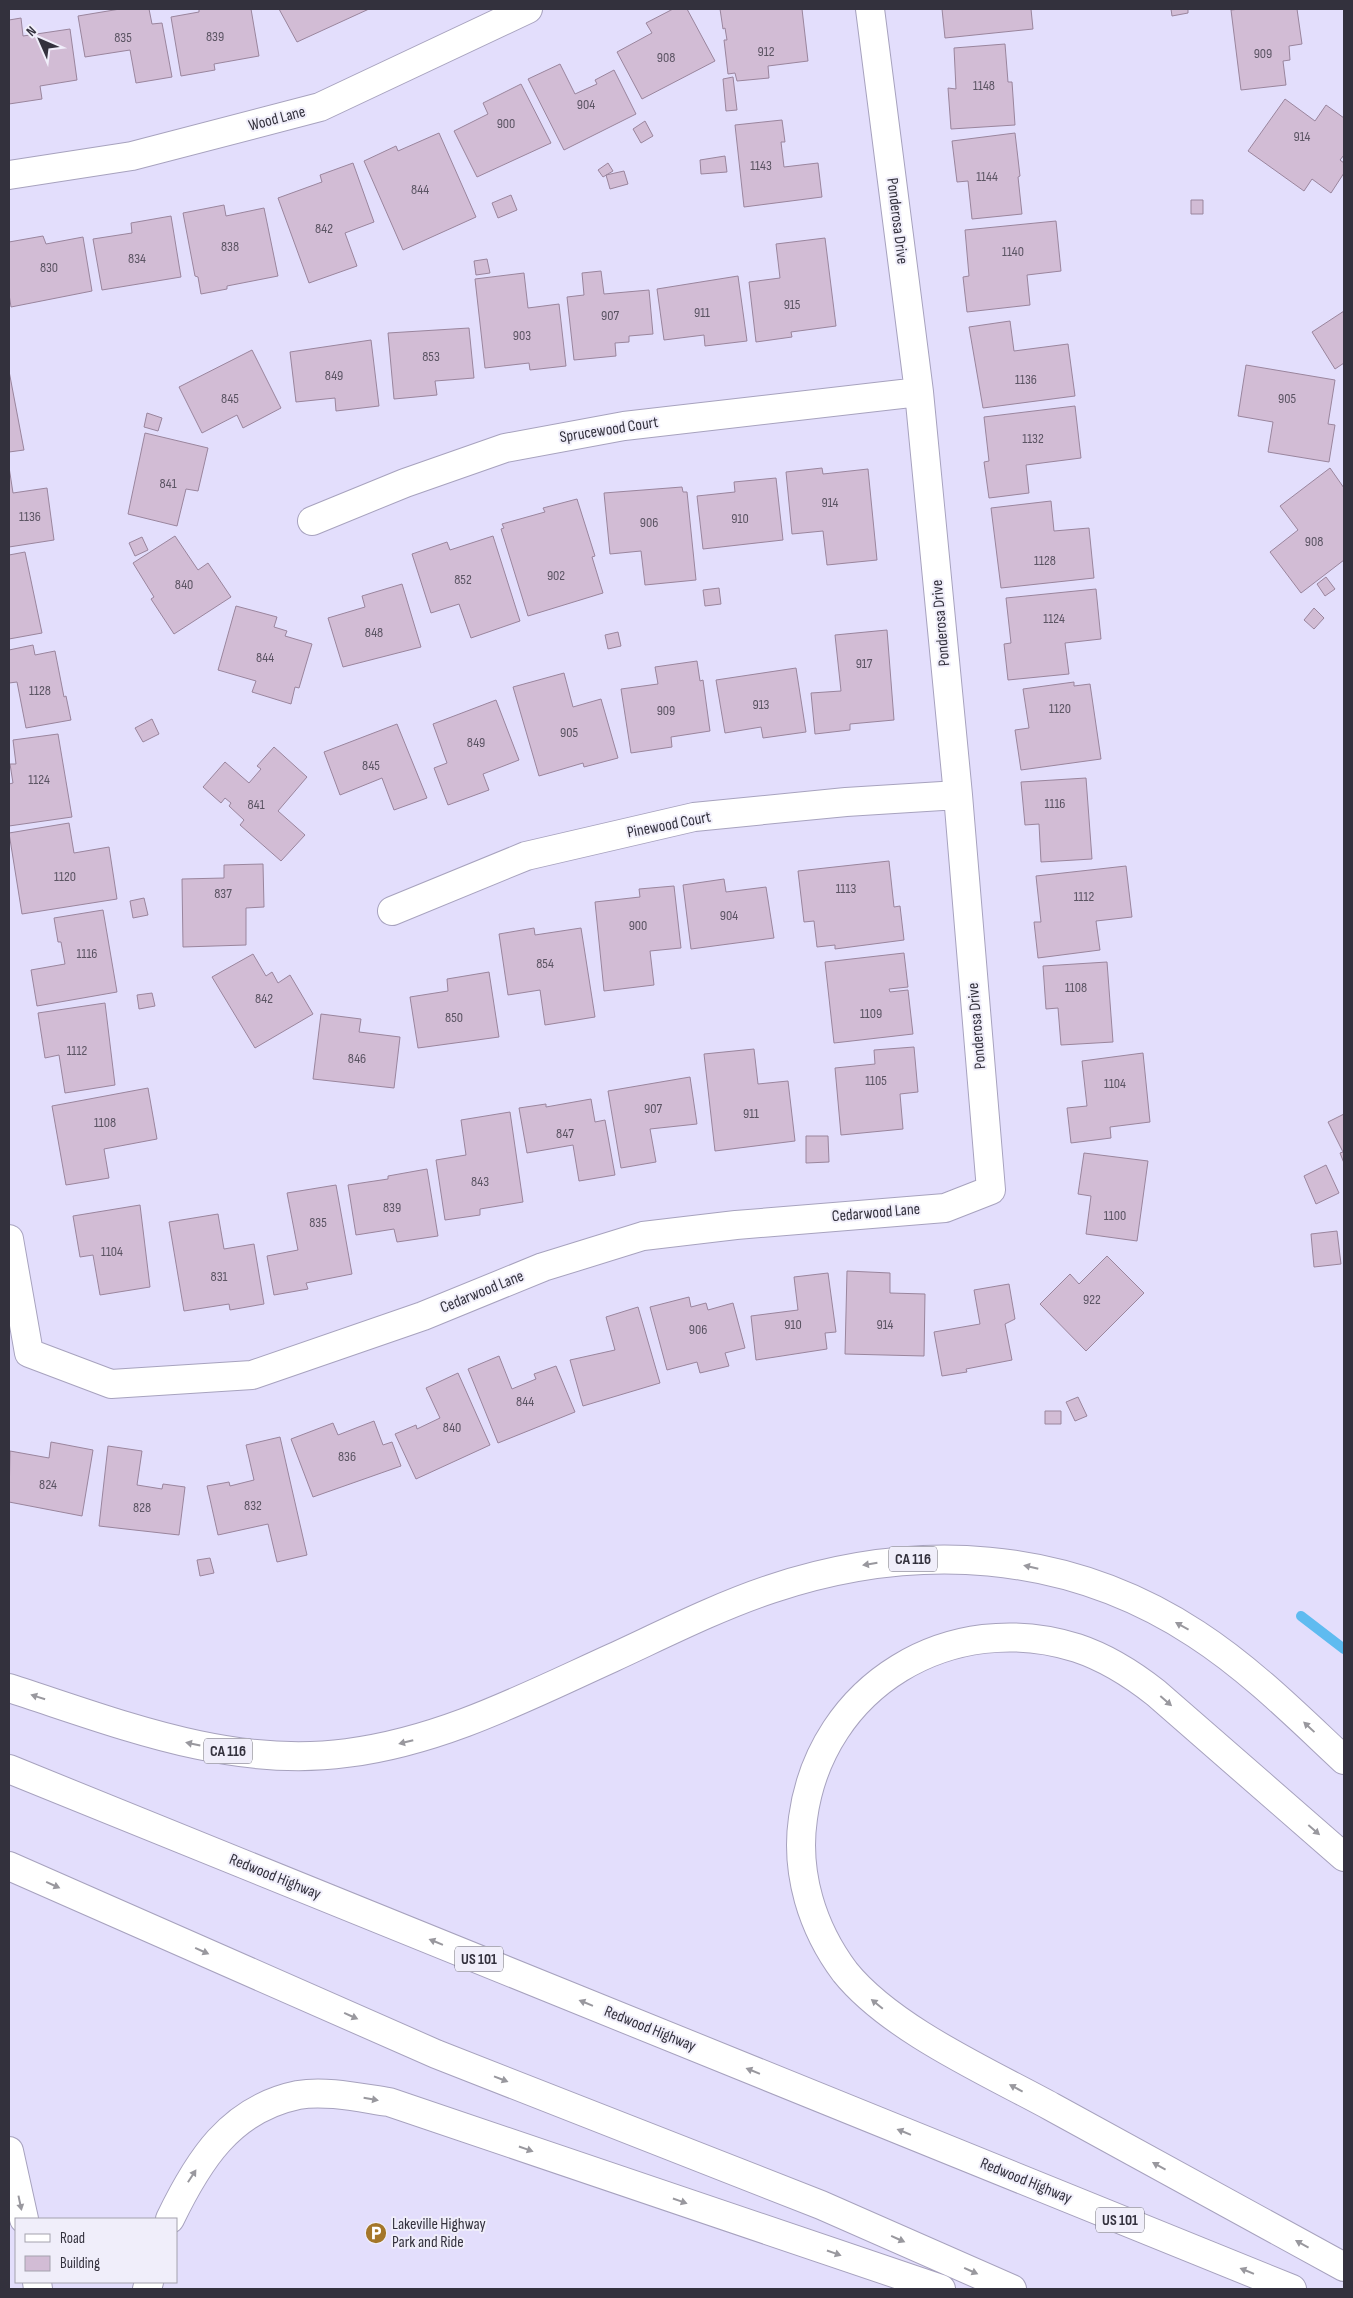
<svg xmlns="http://www.w3.org/2000/svg" width="1353" height="2298" viewBox="0 0 1353 2298" font-family="'Sofia Sans Condensed',sans-serif">
  <style>
    .lines { fill: none; stroke-linecap: round; stroke-linejoin: round }
    .stream { stroke: #5fbbf0; stroke-width: 10 }
    .building { fill: #d2bcd5; stroke: #9a859d }
    .minor-casing { stroke: #a7a2be; stroke-width: 30 }
    .motorway-casing { stroke: #a7a2be; stroke-width: 30 }
    .minor { stroke: #fff; stroke-width: 28 }
    .motorway { stroke: #fff; stroke-width: 28 }
    .oneway { fill: #99989e }
    .labels { text-anchor: middle; dominant-baseline: central; stroke-width: 4; stroke-linejoin: round; paint-order: stroke }
    .number-label { font-size: 14px; fill: #5b5463 }
    .shield { fill: #f0eefa; stroke: #6c6a76; stroke-width: 1 }
    .shield-label { font-size: 15px; font-weight: bold; fill: #33313d }
    .street-label { font-size: 16px; fill: #33313d; stroke: #f0eefa }
    .poi-label { font-size: 16px; fill: #33313d; stroke: #f0eefa; text-anchor: start }
  </style>
  <rect width="100%" height="100%" fill="#e3defc"/>
  <g class="lines">
    <path class="stream" d="M1301,1616L1344,1649"/>
  </g>
  <path class="building" d="M120,9H149L152,24L162,23L172,77L136,83L130,50L85,57L78,16Z
    M199,9H251L259,56L214,64L215,70L181,76L171,17L199,12Z
    M279,9H369L297,42Z
    M673,9H687L715,61L642,99L617,52L652,33L646,23Z
    M720,9H802L808,61L768,66L769,78L737,81L735,73L728,74L724,40H727L725,28L723,29Z
    M942,9H1031L1033,29L945,38Z
    M1171,9H1188V13L1172,16Z
    M1240,9H1297L1302,44L1289,46L1290,60L1283,61L1286,85L1241,90L1231,10Z
    M21,18L23,36L70,29L77,80L40,86L42,99L9,104V20Z
    M1005,44L1008,82H1012L1015,125L951,129L948,88L956,89L954,48Z
    M560,64L575,94L597,84L595,80L614,70L636,114L564,150L528,79Z
    M733,77L737,110L726,111L723,79Z
    M521,84L551,143L477,177L454,131L488,114L483,103Z
    M1285,99L1315,121L1326,105L1344,118V155L1340,160L1344,163V173L1331,193L1312,179L1304,191L1248,151Z
    M782,120L785,142H781L784,167L818,163L822,197L744,207L735,125Z
    M645,121L653,136L641,143L633,129Z
    M439,133L476,217L403,250L364,161L396,146L398,151Z
    M1015,133L1020,176L1018,177L1022,214L972,219L968,181L957,182L952,141Z
    M725,156L727,172L701,174L700,160Z
    M353,163L374,222L345,233L357,266L309,283L278,198L322,182L320,175Z
    M608,163L613,171L603,177L598,170Z
    M624,171L628,184L610,189L606,175Z
    M511,195L517,210L498,218L492,203Z
    M1191,200H1203V214H1191Z
    M224,205L226,216L264,208L278,276L227,286V289L201,294L198,277L195,276L183,213Z
    M171,216L181,277L102,290L93,239L132,233L131,223Z
    M1056,221L1061,271L1027,275L1030,305L967,312L963,277L969,276L965,230Z
    M43,236L46,244L83,237L92,291L11,307L9,294V242Z
    M825,238L836,326L791,332L792,337L756,342L749,282L780,278L776,244Z
    M487,259L490,273L476,275L474,261Z
    M601,271L604,294L649,290L653,334L629,336V342L615,343L616,356L574,360L567,297L584,295L582,273Z
    M524,273L528,308L559,304L566,366L530,370L529,363L485,368L475,279Z
    M738,276L747,341L705,346L704,335L664,340L657,289Z
    M1344,311V363L1335,369L1312,332Z
    M1010,321L1014,351L1068,344L1075,396L983,408L969,327Z
    M469,328L474,378L435,381L437,395L394,399L388,333Z
    M371,340L379,406L336,411L335,398L296,402L290,352Z
    M252,350L281,408L243,428L237,415L202,433L179,387Z
    M1246,365L1335,380L1328,424L1335,425L1329,462L1268,452L1273,422L1238,416Z
    M9,371L24,450L9,452Z
    M1075,406L1081,458L1026,465L1029,493L989,498L984,462L989,461L984,417Z
    M147,413L162,418L158,431L144,427Z
    M145,433L208,448L198,491L186,489L177,526L128,514Z
    M9,467L13,493L47,488L54,540L9,547Z
    M822,468L823,474L868,469L877,560L827,565L823,531L792,534L786,472Z
    M1330,468L1344,488V560L1301,593L1270,552L1298,530L1280,506Z
    M776,478L783,540L703,549L697,496L735,492L734,482Z
    M682,487L683,492H687L696,580L645,585L641,551L610,554L604,493Z
    M577,499L595,556L592,557L603,593L528,616L501,529L504,528L502,524L545,512L543,508Z
    M1051,501L1054,531L1089,528L1094,578L1001,588L991,508Z
    M175,536L198,570L208,563L231,597L174,634L151,599L154,597L133,563Z
    M493,536L520,621L471,638L459,604L431,613L412,554L447,542L450,550Z
    M142,537L148,550L135,556L129,543Z
    M25,552L42,633L9,639V555Z
    M1326,577L1335,589L1325,596L1317,584Z
    M402,584L421,647L343,667L328,618L365,607L362,596Z
    M719,588L721,604L705,606L703,590Z
    M1096,589L1101,639L1065,643L1069,674L1008,680L1004,644L1011,643L1006,598Z
    M236,606L277,617L274,627L287,631L285,636L312,644L299,688L295,687L291,704L252,692L256,681L218,670Z
    M1314,608L1324,618L1314,629L1304,620Z
    M887,630L894,720L850,724V730L815,734L811,693L841,691L835,635Z
    M618,632L621,646L608,649L605,635Z
    M33,645L35,655L55,651L64,697L66,696L71,720L26,728L17,682L9,683V650Z
    M697,661L700,681L703,680L710,731L671,737L672,747L631,753L621,689L658,684L655,667Z
    M796,668L806,732L763,738L761,727L725,733L716,680Z
    M564,673L573,707L601,699L618,758L584,767L583,763L539,776L513,687Z
    M1074,682V686L1090,684L1101,759L1021,770L1015,730L1029,728L1023,689Z
    M496,700L519,760L483,774L489,790L448,805L434,768L447,763L433,724Z
    M152,719L159,734L143,742L135,728Z
    M397,724L427,798L394,810L382,778L340,795L324,752Z
    M58,734L72,817L9,826V784L13,783L10,764H16L13,740Z
    M274,747L307,777L278,811L305,835L281,861L240,825L244,820L229,806L231,803L225,798L221,803L203,787L225,762L249,783L261,769L257,766Z
    M1086,778L1092,859L1041,862L1039,824L1025,825L1021,782Z
    M69,823L74,853L109,847L117,899L22,914L9,833Z
    M889,861L894,907L900,906L904,940L835,949V945L817,947L814,921L804,922L798,871Z
    M263,864L264,907L246,908V945L183,947L182,879L224,878V865Z
    M1126,866L1132,917L1096,921L1100,950L1038,958L1034,922H1041L1036,876Z
    M724,879L726,892L766,887L774,938L691,949L683,885Z
    M674,886L681,948L650,951L654,985L604,991L595,902L640,897L639,889Z
    M144,898L148,915L133,918L130,901Z
    M103,910L117,992L37,1006L31,970L65,964L61,942H58L54,918Z
    M534,928L535,935L581,928L595,1017L545,1025L540,990L508,995L499,934Z
    M904,953L908,987L889,989L890,992L908,990L913,1034L834,1043L825,962Z
    M253,954L266,976L272,972L278,983L290,975L313,1014L255,1048L212,977Z
    M1107,962L1113,1042L1061,1045L1058,1008L1046,1009L1043,966Z
    M489,972L499,1037L418,1048L410,997L448,991L447,979Z
    M152,993L155,1006L139,1009L137,995Z
    M105,1003L115,1085L65,1093L59,1055L45,1058L38,1013Z
    M321,1014L361,1019L359,1032L400,1037L394,1088L313,1079Z
    M914,1047L918,1092L900,1094L903,1129L841,1135L835,1068L875,1064L874,1050Z
    M754,1049L758,1084L788,1081L795,1141L715,1151L704,1054Z
    M1143,1053L1150,1122L1110,1127L1111,1138L1071,1143L1067,1108L1087,1106L1082,1061Z
    M690,1077L697,1124L650,1129L656,1162L621,1168L608,1091Z
    M148,1088L157,1139L104,1149L109,1178L66,1185L52,1106Z
    M591,1099L595,1122L605,1120L615,1175L579,1181L573,1145L527,1153L519,1108L546,1104V1107Z
    M510,1112L523,1202L480,1209V1215L445,1220L436,1160L466,1155L461,1120Z
    M1344,1114V1163L1340,1153L1343,1152L1328,1122Z
    M806,1136H828L829,1162L806,1163Z
    M1084,1153L1148,1161L1137,1241L1086,1234L1091,1196L1078,1194Z
    M1326,1165L1339,1193L1316,1204L1304,1176Z
    M427,1169L438,1236L397,1242L394,1229L356,1235L348,1185L388,1179V1176Z
    M336,1185L352,1274L306,1283L308,1289L274,1295L267,1256L298,1250L287,1193Z
    M140,1205L150,1287L100,1295L93,1255L80,1257L73,1216Z
    M218,1214L224,1249L254,1244L264,1304L230,1310L229,1304L184,1311L169,1222Z
    M1337,1231L1341,1264L1314,1267L1311,1234Z
    M1107,1256L1144,1293L1086,1351L1040,1304L1070,1274L1079,1284Z
    M847,1271L890,1273V1293L925,1294L924,1356L845,1354Z
    M828,1273L836,1332L825,1333L827,1349L756,1360L751,1316L798,1310L794,1277Z
    M1009,1284L1015,1319L1005,1324L1012,1360L966,1369L967,1372L942,1376L934,1332L980,1324L974,1290Z
    M689,1297L691,1307L706,1303L708,1310L733,1303L745,1348L725,1353L729,1366L700,1373L697,1362L667,1370L650,1307Z
    M638,1307L660,1383L583,1406L570,1360L615,1350L606,1317Z
    M499,1356L512,1389L536,1379L534,1374L556,1366L575,1412L498,1443L468,1369Z
    M458,1373L490,1445L416,1479L395,1434L416,1425L417,1429L440,1418L426,1388Z
    M1078,1397L1087,1416L1075,1421L1066,1402Z
    M1045,1411H1061V1424H1045Z
    M374,1421L383,1445L392,1442L401,1466L313,1497L291,1439L333,1423L338,1435Z
    M280,1437L307,1555L277,1562L268,1524L218,1535L207,1486L229,1482L230,1486L254,1480L246,1445Z
    M51,1442L93,1450L82,1516L9,1502L10,1451L49,1458Z
    M108,1446L142,1451L137,1485L162,1489L163,1484L185,1487L179,1535L99,1526Z
    M210,1558L214,1573L200,1576L197,1560Z"/>
  <g class="lines">
    <g class="minor-casing">
      <path id="minor" d="M9,175L132,156L320,107L528,9
        M312,521L405,483L505,448L624,426L919,392
        M392,911L526,856L694,817L846,802L958,795
        M9,1239L29,1353L111,1384L252,1375L423,1316L543,1267L643,1236L736,1225L945,1208L991,1190L958,795L919,392L870,9"/>
    </g>
    <g class="motorway-casing">
      <path id="motorway" d="M9,1688C118,1723 230,1769 347,1753C442,1741 526,1697 612,1658C664,1634 717,1607 771,1589C915,1541 1066,1549 1196,1634C1250,1669 1297,1716 1344,1760
        M9,1769L1292,2289
        M1344,1857L1156,1693C1132,1674 1107,1658 1077,1648C951,1608 821,1685 803,1818C795,1873 812,1928 845,1972C891,2029 988,2072 1052,2107C1150,2160 1247,2214 1344,2267
        M9,1866L436,2054L821,2205L1012,2289
        M9,2151L24,2219
        M170,2219C198,2161 230,2109 298,2095C326,2090 361,2098 389,2102L941,2289
        M37,2282L38,2289
        M147,2289L149,2282"/>
    </g>
    <use href="#minor" class="minor"/>
    <use href="#motorway" class="motorway"/>
  </g>
  <defs><path id="oneway-solid" d="M-6-.8H1V-3.2L6.5 0L1 3.2V.8H-6Z" transform="scale(1.25)"/></defs>
  <g class="oneway">
    <use href="#oneway-solid" transform="translate(870 1564) rotate(171)"/>
    <use href="#oneway-solid" transform="translate(1031 1567) rotate(-167)"/>
    <use href="#oneway-solid" transform="translate(1182 1626) rotate(-151)"/>
    <use href="#oneway-solid" transform="translate(38 1697) rotate(-162)"/>
    <use href="#oneway-solid" transform="translate(1166 1701) rotate(41)"/>
    <use href="#oneway-solid" transform="translate(1309 1727) rotate(-137)"/>
    <use href="#oneway-solid" transform="translate(406 1742) rotate(166)"/>
    <use href="#oneway-solid" transform="translate(193 1744) rotate(-168)"/>
    <use href="#oneway-solid" transform="translate(1314 1830) rotate(41)"/>
    <use href="#oneway-solid" transform="translate(53 1885) rotate(24)"/>
    <use href="#oneway-solid" transform="translate(436 1942) rotate(-158)"/>
    <use href="#oneway-solid" transform="translate(202 1951) rotate(24)"/>
    <use href="#oneway-solid" transform="translate(586 2003) rotate(-158)"/>
    <use href="#oneway-solid" transform="translate(877 2004) rotate(-141)"/>
    <use href="#oneway-solid" transform="translate(351 2016) rotate(24)"/>
    <use href="#oneway-solid" transform="translate(753 2071) rotate(-158)"/>
    <use href="#oneway-solid" transform="translate(501 2079) rotate(21)"/>
    <use href="#oneway-solid" transform="translate(1016 2088) rotate(-152)"/>
    <use href="#oneway-solid" transform="translate(371 2099) rotate(10)"/>
    <use href="#oneway-solid" transform="translate(904 2132) rotate(-158)"/>
    <use href="#oneway-solid" transform="translate(526 2149) rotate(19)"/>
    <use href="#oneway-solid" transform="translate(1159 2166) rotate(-151)"/>
    <use href="#oneway-solid" transform="translate(192 2176) rotate(-57)"/>
    <use href="#oneway-solid" transform="translate(680 2201) rotate(19)"/>
    <use href="#oneway-solid" transform="translate(20 2203) rotate(78)"/>
    <use href="#oneway-solid" transform="translate(898 2239) rotate(24)"/>
    <use href="#oneway-solid" transform="translate(1302 2244) rotate(-151)"/>
    <use href="#oneway-solid" transform="translate(834 2253) rotate(19)"/>
    <use href="#oneway-solid" transform="translate(971 2271) rotate(24)"/>
    <use href="#oneway-solid" transform="translate(1247 2271) rotate(-158)"/>
  </g>
  <defs>
    <g id="parking-disc" transform="scale(1.125)"><circle r="9.5" fill="#a47629" stroke="#f0eefa"/><path d="M-3.5-5.5H1a3.5 3.5 0 0 1 0 7H-1V5.5H-3.5ZM-1-3.4V-.6H.8a1.4 1.4 0 0 0 0-2.8Z" fill="#fff"/></g>
  </defs>
  <g fill-rule="evenodd">
    <use href="#parking-disc" x="376" y="2233"/>
  </g>
  <g class="labels">
    <g class="number-label">
      <text x="215" y="36">839</text>
      <text x="123" y="37">835</text>
      <text x="766" y="51">912</text>
      <text x="1263" y="53">909</text>
      <text x="666" y="57">908</text>
      <text x="984" y="85">1148</text>
      <text x="586" y="104">904</text>
      <text x="506" y="123">900</text>
      <text x="1302" y="136">914</text>
      <text x="761" y="165">1143</text>
      <text x="987" y="176">1144</text>
      <text x="420" y="189">844</text>
      <text x="324" y="228">842</text>
      <text x="230" y="246">838</text>
      <text x="1013" y="251">1140</text>
      <text x="137" y="258">834</text>
      <text x="49" y="267">830</text>
      <text x="792" y="304">915</text>
      <text x="702" y="312">911</text>
      <text x="610" y="315">907</text>
      <text x="522" y="335">903</text>
      <text x="431" y="356">853</text>
      <text x="334" y="375">849</text>
      <text x="1026" y="379">1136</text>
      <text x="230" y="398">845</text>
      <text x="1287" y="398">905</text>
      <text x="1033" y="438">1132</text>
      <text x="168" y="483">841</text>
      <text x="830" y="502">914</text>
      <text x="30" y="516">1136</text>
      <text x="740" y="518">910</text>
      <text x="649" y="522">906</text>
      <text x="1314" y="541">908</text>
      <text x="1045" y="560">1128</text>
      <text x="556" y="575">902</text>
      <text x="463" y="579">852</text>
      <text x="184" y="584">840</text>
      <text x="1054" y="618">1124</text>
      <text x="374" y="632">848</text>
      <text x="265" y="657">844</text>
      <text x="864" y="663">917</text>
      <text x="40" y="690">1128</text>
      <text x="761" y="704">913</text>
      <text x="1060" y="708">1120</text>
      <text x="666" y="710">909</text>
      <text x="569" y="732">905</text>
      <text x="476" y="742">849</text>
      <text x="371" y="765">845</text>
      <text x="39" y="779">1124</text>
      <text x="1055" y="803">1116</text>
      <text x="256" y="804">841</text>
      <text x="65" y="876">1120</text>
      <text x="846" y="888">1113</text>
      <text x="223" y="893">837</text>
      <text x="1084" y="896">1112</text>
      <text x="729" y="915">904</text>
      <text x="638" y="925">900</text>
      <text x="87" y="953">1116</text>
      <text x="545" y="963">854</text>
      <text x="1076" y="987">1108</text>
      <text x="264" y="998">842</text>
      <text x="871" y="1013">1109</text>
      <text x="454" y="1017">850</text>
      <text x="77" y="1050">1112</text>
      <text x="357" y="1058">846</text>
      <text x="876" y="1080">1105</text>
      <text x="1115" y="1083">1104</text>
      <text x="653" y="1108">907</text>
      <text x="751" y="1113">911</text>
      <text x="105" y="1122">1108</text>
      <text x="565" y="1133">847</text>
      <text x="480" y="1181">843</text>
      <text x="392" y="1207">839</text>
      <text x="1115" y="1215">1100</text>
      <text x="318" y="1222">835</text>
      <text x="112" y="1251">1104</text>
      <text x="219" y="1276">831</text>
      <text x="1092" y="1299">922</text>
      <text x="793" y="1324">910</text>
      <text x="885" y="1324">914</text>
      <text x="698" y="1329">906</text>
      <text x="525" y="1401">844</text>
      <text x="452" y="1427">840</text>
      <text x="347" y="1456">836</text>
      <text x="48" y="1484">824</text>
      <text x="253" y="1505">832</text>
      <text x="142" y="1507">828</text>
    </g>
    <g class="shield">
      <rect x="889" y="1546.5" width="48" height="25" rx="4"/>
      <rect x="204" y="1738.5" width="48" height="25" rx="4"/>
      <rect x="455" y="1946.5" width="48" height="25" rx="4"/>
      <rect x="1096" y="2207.5" width="48" height="25" rx="4"/>
    </g>
    <g class="shield-label">
      <text x="913" y="1559">CA 116</text>
      <text x="228" y="1751">CA 116</text>
      <text x="479" y="1959">US 101</text>
      <text x="1120" y="2220">US 101</text>
    </g>
    <g class="street-label">
      <text transform="translate(277 119) rotate(-15)">Wood Lane</text>
      <text transform="translate(897 221) rotate(83)">Ponderosa Drive</text>
      <text transform="translate(609 430) rotate(-9)">Sprucewood Court</text>
      <text transform="translate(941 623) rotate(-95)">Ponderosa Drive</text>
      <text transform="translate(669 825) rotate(-11)">Pinewood Court</text>
      <text transform="translate(977 1026) rotate(-95)">Ponderosa Drive</text>
      <text transform="translate(876 1213) rotate(-5)">Cedarwood Lane</text>
      <text transform="translate(482 1292) rotate(-22)">Cedarwood Lane</text>
      <text transform="translate(275 1877) rotate(22)">Redwood Highway</text>
      <text transform="translate(650 2029) rotate(22)">Redwood Highway</text>
      <text transform="translate(1026 2181) rotate(22)">Redwood Highway</text>
    </g>
    <g class="poi-label">
      <text x="392" y="2224">Lakeville Highway<tspan x="392" dy="18">Park and Ride</tspan></text>
    </g>
  </g>
  <rect width="1353" height="2298" fill="none" stroke="#33313d" stroke-width="20"/>
  <rect x="15" y="2218" width="162" height="65" fill="#f0eefa" stroke="#a4a2ae"/>
  <rect x="25" y="2234" width="25" height="8" fill="#ffffff" stroke="#a4a2ae"/>
  <text x="60" y="2243" font-size="15" fill="#33313d">Road</text>
  <rect x="25" y="2256" width="25" height="15" fill="#d2bcd5" stroke="#a4a2ae"/>
  <text x="60" y="2268" font-size="15" fill="#33313d">Building</text>
  <g transform="translate(40 40) rotate(315)" stroke="#f0eefa" stroke-width="4" paint-order="stroke">
  <path d="M0-4L9 19L0 12L-9 19Z" fill="#33313d"/>
  <text y="-8" font-size="14" font-weight="bold" text-anchor="middle" fill="#33313d">N</text>
  </g>
</svg>
